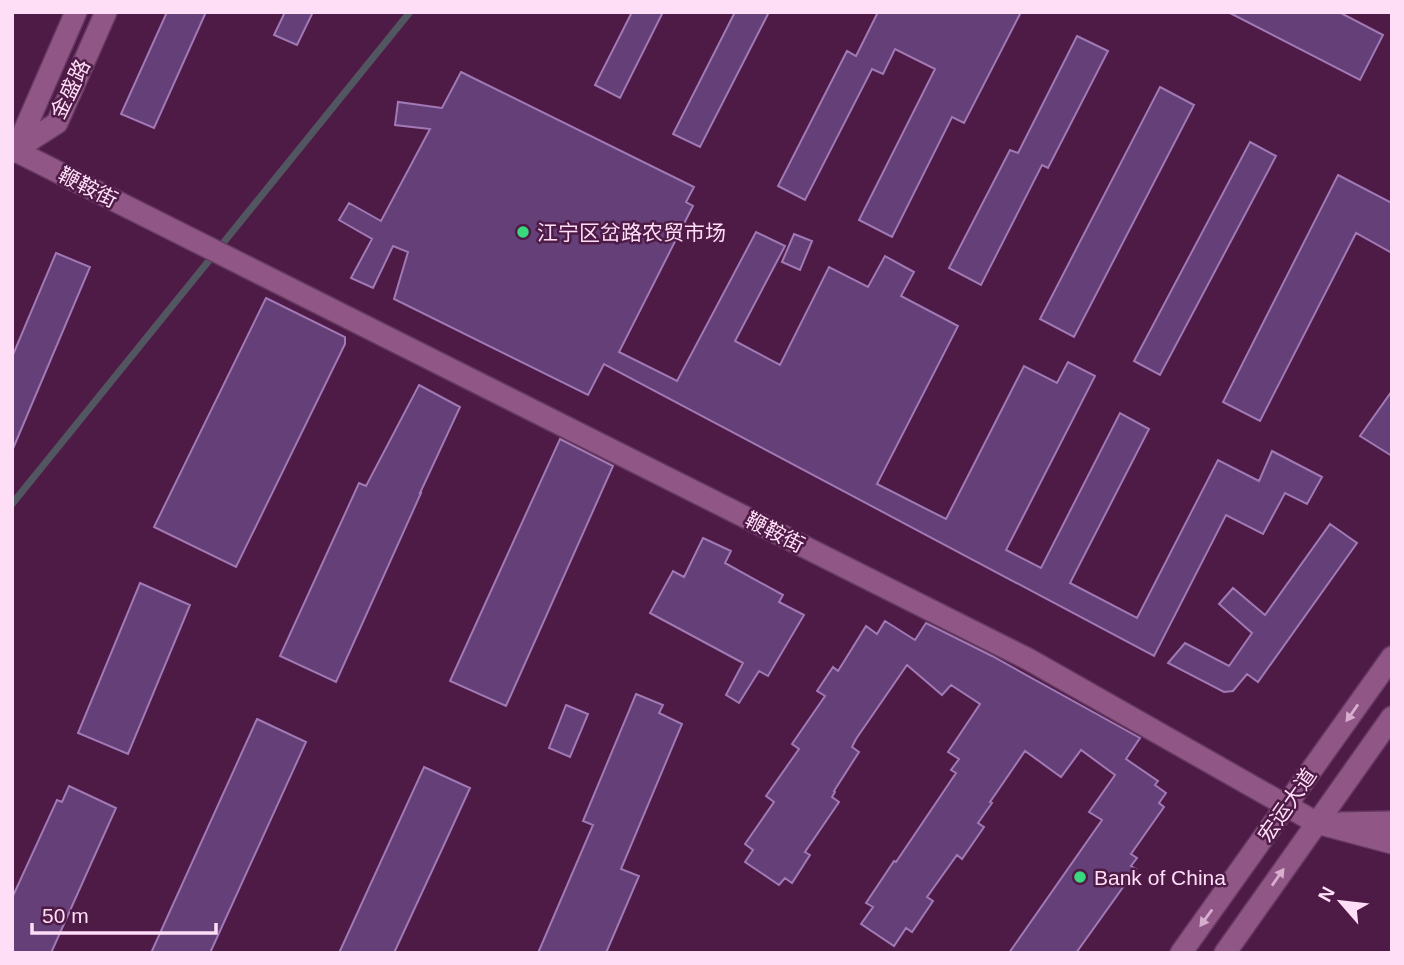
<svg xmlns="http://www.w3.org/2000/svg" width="1404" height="965" viewBox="0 0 1404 965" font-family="Helvetica,'Noto Sans SC',sans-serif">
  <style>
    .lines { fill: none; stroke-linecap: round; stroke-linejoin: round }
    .stream { stroke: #525660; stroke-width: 7 }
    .building { fill: #654078; stroke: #a079b5; stroke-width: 2 }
    .street-casing { stroke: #663961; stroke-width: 24 }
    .secondary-casing { stroke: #663961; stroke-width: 24 }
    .street { stroke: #905786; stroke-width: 21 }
    .secondary { stroke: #905786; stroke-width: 21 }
    .oneway { fill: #d8aecf }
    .poi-dot { fill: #39d87f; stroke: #4e1a46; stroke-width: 2.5 }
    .labels { text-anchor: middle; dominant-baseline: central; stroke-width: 5; stroke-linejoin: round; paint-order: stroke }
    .street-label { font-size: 21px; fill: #feddf6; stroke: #4e1a46 }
    .poi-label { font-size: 21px; fill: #feddf6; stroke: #4e1a46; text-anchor: start }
  </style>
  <rect width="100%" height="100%" fill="#4e1a46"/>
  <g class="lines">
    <path class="stream" d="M12,504L410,12"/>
  </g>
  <path class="building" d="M167,12H206L154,128L121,114Z
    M285,12H313L297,45L274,35Z
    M632,12H663L620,98L595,85Z
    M735,12H769L700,147L673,134Z
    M878,12H1021L964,123L952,117L892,237L859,220L935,69L895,49L883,74L872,69L805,200L778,186L847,51L856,56Z
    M1228,12H1339L1383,35L1360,80Z
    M1077,36L1108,51L1048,168L1042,165L981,285L949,268L1010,150L1018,153Z
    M461,72L694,187L686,202L693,206L619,352L677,381L756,232L785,246L735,341L780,365L829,267L868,287L885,256L914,272L901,296L958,326L877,484L946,519L1024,366L1057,383L1068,362L1095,376L1006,550L1041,568L1120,413L1149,429L1070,583L1137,618L1218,460L1259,481L1272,451L1322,477L1307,504L1285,493L1263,534L1226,515L1154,656L604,364L588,395L394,299L408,252L393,246L373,288L351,278L372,239L339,220L349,203L381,221L430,129L395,125L398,102L442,108Z
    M1160,87L1194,105L1074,337L1040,319Z
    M1250,142L1276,156L1160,375L1134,361Z
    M1338,175L1392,203V253L1356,233L1260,421L1223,402Z
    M794,234L812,241L800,270L782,262Z
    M56,253L90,267L12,451V357Z
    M266,298L345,337V344L236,567L154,527Z
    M419,385L460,407L420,493H421L336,682L280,656L359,483L366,486Z
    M1392,391V456L1360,436Z
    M560,439L613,466L506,706L450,681Z
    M1330,524L1357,543L1258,682L1247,674L1233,691L1224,692L1168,663L1185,643L1229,666L1252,633L1219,604L1233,588L1265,615Z
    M703,538L731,551L725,563L783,595L779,602L804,615L768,676L759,671L739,703L726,695L743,663L650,613L673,571L684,577Z
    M140,583L190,605L128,754L78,733Z
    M885,621L915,640L926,623L992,656L1140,738L1126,759L1158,781L1155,785L1166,793L1159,803L1164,807L1131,854L1137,858L1131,866L1136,869L1076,953H1009L1102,820L1089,812L1115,775L1081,750L1061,777L1025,751L990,802L992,803L978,823L984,827L962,859L957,855L927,897L933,901L912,932L906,928L894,946L861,924L873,907L866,903L894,861L896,862L956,773L951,770L959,759L948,752L980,704L951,685L942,695L907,665L856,739L852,747L859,752L834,791L835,792L832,797L839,802L805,852L810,855L792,883L785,878L779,885L745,862L753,850L745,844L774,802L766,796L799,749L792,744L825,696L817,691L833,667L838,671L866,626L877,634Z
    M636,694L663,705L659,713L682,724L621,869L639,876L606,953H538L593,825L583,821Z
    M566,705L588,714L570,757L549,748Z
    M257,719L306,742L210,953H151Z
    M424,767L470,788L443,847L394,953H339Z
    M69,786L116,808L51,953H12V898L57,800L62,802Z"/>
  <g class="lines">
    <g class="street-casing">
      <path id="street" d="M12,149L1028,659L1287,806"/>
    </g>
    <g class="secondary-casing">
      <path id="secondary" d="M15,150L57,123L106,12
        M15,152L76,12
        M1287,806L1317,823L1392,843
        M1341,823L1392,822
        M1181,953L1392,657
        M1225,953L1392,717"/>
    </g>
    <use href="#street" class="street"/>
    <use href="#secondary" class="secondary"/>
  </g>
  <defs><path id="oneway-solid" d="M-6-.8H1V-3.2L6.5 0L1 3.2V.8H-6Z" transform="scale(1.75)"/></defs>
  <g class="oneway">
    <use href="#oneway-solid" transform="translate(1352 713) rotate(125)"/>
    <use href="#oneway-solid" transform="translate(1278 877) rotate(-55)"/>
    <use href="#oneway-solid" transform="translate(1206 918) rotate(126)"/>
  </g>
  <g class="poi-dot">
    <circle cx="523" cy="232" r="7"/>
    <circle cx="1080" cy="877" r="7"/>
  </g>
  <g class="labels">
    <g class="street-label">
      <text transform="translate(70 89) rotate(-64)">金盛路</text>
      <text transform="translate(88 187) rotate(27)">鞭鞍街</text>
      <text transform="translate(775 532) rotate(27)">鞭鞍街</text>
      <text transform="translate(1287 805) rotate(-55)">宏运大道</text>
    </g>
    <g class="poi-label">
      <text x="537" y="232">江宁区岔路农贸市场</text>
      <text x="1094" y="877">Bank of China</text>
    </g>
  </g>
  <rect width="1404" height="965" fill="none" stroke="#feddf6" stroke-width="28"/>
  <g transform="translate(1341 902) rotate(298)" stroke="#4e1a46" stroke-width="5" paint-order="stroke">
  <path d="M0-5L12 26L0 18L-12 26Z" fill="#feddf6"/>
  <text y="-10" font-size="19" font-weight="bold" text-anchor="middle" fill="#feddf6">N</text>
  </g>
  <path d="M32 923v10h184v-10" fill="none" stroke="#feddf6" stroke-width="3.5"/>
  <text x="42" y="923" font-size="21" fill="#feddf6" stroke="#4e1a46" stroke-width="5" paint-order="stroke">50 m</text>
</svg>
